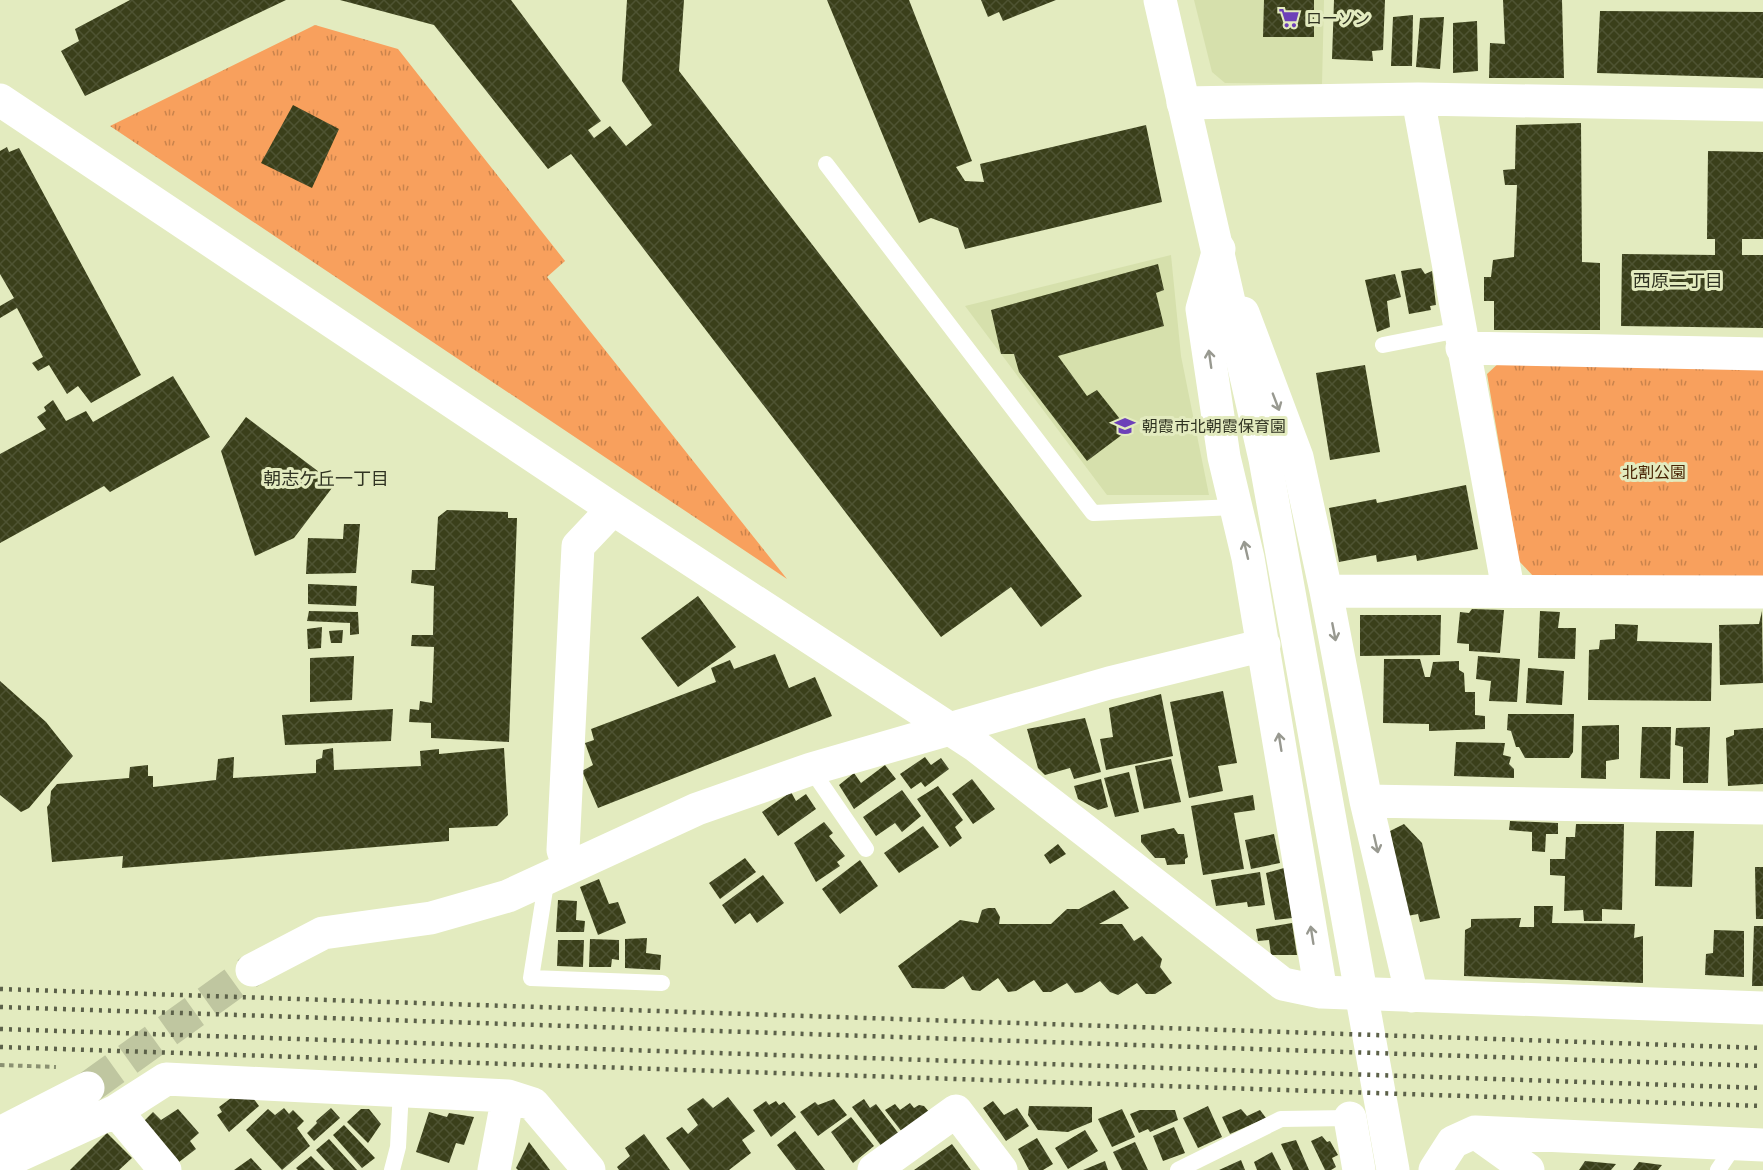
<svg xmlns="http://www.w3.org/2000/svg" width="1763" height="1170" viewBox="0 0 1763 1170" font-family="Cabin,'Noto Sans JP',sans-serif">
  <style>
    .built { fill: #d6e0ac }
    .grass { fill: url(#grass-tufts) }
    .building { fill: url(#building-cross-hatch) }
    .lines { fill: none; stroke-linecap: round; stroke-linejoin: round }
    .street-tunnel { stroke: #bfc6a0; stroke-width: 33; stroke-dasharray: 33 16; stroke-linecap: butt }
    .path { stroke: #8a9071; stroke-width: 4; stroke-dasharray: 4.5 4.5; stroke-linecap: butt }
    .lane { stroke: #fff; stroke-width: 16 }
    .street { stroke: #fff; stroke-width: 33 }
    .secondary { stroke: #fff; stroke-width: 33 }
    .rail { stroke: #5c6149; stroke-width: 4.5; stroke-dasharray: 3 6; stroke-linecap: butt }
    .oneway { stroke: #989990 }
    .labels { text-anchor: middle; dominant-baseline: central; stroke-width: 6; stroke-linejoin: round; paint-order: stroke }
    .poi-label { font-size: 16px; fill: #303322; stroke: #e3ebbf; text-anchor: start }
    .park-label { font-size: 16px; fill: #4a2505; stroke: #e3ebbf }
    .neighbourhood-label { font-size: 18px; fill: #303322; stroke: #e3ebbf }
  </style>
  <defs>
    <pattern id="grass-tufts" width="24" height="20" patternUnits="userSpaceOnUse" patternTransform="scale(1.5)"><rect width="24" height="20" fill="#f8a05d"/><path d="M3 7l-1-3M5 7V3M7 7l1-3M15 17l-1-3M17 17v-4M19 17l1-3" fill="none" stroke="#c9834c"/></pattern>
    <pattern id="building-cross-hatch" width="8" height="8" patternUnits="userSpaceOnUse" patternTransform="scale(1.5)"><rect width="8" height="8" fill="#3a3f1a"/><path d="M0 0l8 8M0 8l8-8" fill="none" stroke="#4e5332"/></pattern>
  </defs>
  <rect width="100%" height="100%" fill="#e3ebbf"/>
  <path class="built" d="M1194,0H1324L1322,84L1225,83L1212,72Z
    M1171,255L1181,356L1209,495H1107L965,306Z"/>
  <path class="grass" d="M315,25L398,49L565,261L547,277L787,579L110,126Z
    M1501,361L1763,366V580L1534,577L1519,561L1487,374Z"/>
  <path class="building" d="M130,0H286L85,96L61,51L79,41L75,29Z
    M340,0H511L601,121L588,130L594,138L610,126L626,146L652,125L622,81L627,0H684L679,71L1082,596L1041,627L1011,587L941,637L571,154L548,169L434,25Z
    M827,0H909L972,161L956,167L965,181L984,182L980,164L1146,125L1162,202L965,249L958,228L931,218L919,223Z
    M981,0H1056L1003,21L999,12L988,17Z
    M1264,0H1314V37H1263Z
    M1334,0H1385L1383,50L1372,51L1373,61L1332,59Z
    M1503,0H1562L1564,78H1489L1490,43L1505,44Z
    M1600,11L1763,12V78L1597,73Z
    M1413,15L1412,66H1391L1393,17Z
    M1444,17L1440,69L1416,67L1420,18Z
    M1477,21L1478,71L1453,73V23Z
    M293,105L339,129L312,188L261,163Z
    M1581,123L1582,262L1600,263V330H1494V301H1484V277H1491L1493,260L1514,257L1517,185H1505L1503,170L1515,169L1516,125Z
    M7,147L9,152L19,148L141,375L91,403L78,386L67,394L49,365L38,371L32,363L43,357L17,308L0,318V306L14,298L0,274V151Z
    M1708,151L1763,152V239H1742V255H1763V328L1621,326L1622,254L1715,255V239H1707Z
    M1158,264L1164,290L1156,293L1164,326L1058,356L1087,396L1097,390L1120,419L1115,424L1123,434L1087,461L1019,372L1014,354H1001L991,310Z
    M1421,268L1425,274L1432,271L1436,305L1430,306L1431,310L1409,314L1401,271Z
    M1395,274L1401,297L1387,301L1390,327L1377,332L1365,280Z
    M1365,365L1380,452L1330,460L1316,373Z
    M173,376L210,437L110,492L104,486L0,543V454L46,429L37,417L46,411L44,407L53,400L66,421L86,411L93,422Z
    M246,417L335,484L294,538L255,556L221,451Z
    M1466,485L1478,549L1417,561L1416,555L1377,562L1376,555L1339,562L1329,508L1376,499L1377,503Z
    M447,510L508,512V518H517L509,742L431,738V723L409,722L410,709L419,710L420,701L432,703L434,647L411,646L412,635H433L434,586L411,583L412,570H435L438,517Z
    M344,524H360L356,573L306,574L308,538L343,539Z
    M308,584L357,586L356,606L308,604Z
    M698,596L736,647L678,687L641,638Z
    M1472,609L1504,610L1500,653L1469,651V644L1457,643L1460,612L1469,613Z
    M309,611L358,612L359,634L350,635V623L307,621Z
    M1540,611L1560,612L1558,628H1576L1575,659L1538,658Z
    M1762,611L1763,683L1720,685L1719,625L1759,624Z
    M1360,615H1441L1440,655L1360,656Z
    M1615,624L1638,625L1637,641L1712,643L1711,701L1588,700L1589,650L1599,649L1600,640L1615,639Z
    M322,627L321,648L308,649L307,629Z
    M343,630L342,643H331L329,631Z
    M775,654L789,688L815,677L832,716L598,808L582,771L593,765L585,743L594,740L591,729L716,682L711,668L730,660L734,669Z
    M354,656L352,700L310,702V658Z
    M1478,656L1520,659L1517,702L1489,701L1491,681L1476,679Z
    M1384,659H1420L1425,677H1430L1433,662L1459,661V670L1464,673L1465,692H1475V715L1485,716V729L1429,731V724L1383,723Z
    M1528,668L1564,671L1562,705L1526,703Z
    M0,681L46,722L73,756L29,808L21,812L0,795Z
    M1223,691L1237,763L1218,766L1223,791L1189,798L1170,702Z
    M1161,694L1173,756L1106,770L1100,739L1113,737L1109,708Z
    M393,709L391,741L285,745L282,715Z
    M1508,714H1574L1573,752L1569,758H1525L1519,747H1516L1511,731L1507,730Z
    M1085,718L1101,772L1074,779L1070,768L1045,775L1038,768L1027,729Z
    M1619,725V759L1606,761V779L1581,778L1582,726Z
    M1642,727H1671L1670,779L1640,778Z
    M1710,727L1708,783H1683V747L1675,745L1676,728Z
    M1763,728V784L1728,786L1726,738L1734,735V730Z
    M1456,742L1505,743L1503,755L1511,757L1509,764L1514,769V778L1454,776Z
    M333,748L334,770L421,766L420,751L439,749V754L504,748L508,815L497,826L449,828V841L122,868L123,856L52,862L47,807L50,803L51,791L57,784L129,778L130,767L148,765V776H153V787L216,780L218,759L234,757L233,778L316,773V760L322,758L323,750Z
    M925,757L931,765L941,758L949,769L925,787L921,782L911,789L900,774Z
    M1171,759L1181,802L1144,809L1135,766Z
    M885,765L896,779L854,809L839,785L854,773L861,783Z
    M1129,772L1139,812L1115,817L1104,778Z
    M972,779L995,809L973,824L952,794Z
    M1101,779L1108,807L1098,810L1078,799L1074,786Z
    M938,786L963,820L955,827L962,838L950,847L917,799Z
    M902,790L921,816L902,832L895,823L876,836L863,817Z
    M791,792L796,801L806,794L816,809L778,836L762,812Z
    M1253,795L1255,810L1234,813L1244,869L1203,875L1191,806Z
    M1510,821L1558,823V834H1546L1545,852L1532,851V832L1509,830Z
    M824,822L833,833L829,836L845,856L837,862L840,866L816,882L794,843Z
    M1404,824L1422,843L1440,918L1420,922L1418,914L1407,916L1390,831Z
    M1576,824H1624L1622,910L1602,909V921H1584L1583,910L1564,911L1565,876L1550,875V859H1565L1566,837H1575Z
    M923,826L939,847L899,873L884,853Z
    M1174,828L1178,834H1184L1188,857L1185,859V864L1167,865L1165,858H1155L1141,842V835Z
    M1656,831H1694L1692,887L1655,886Z
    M1274,834L1280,863L1251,869L1245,840Z
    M1058,844L1066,854L1050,864L1044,855Z
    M745,858L756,872L720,899L709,883Z
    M860,860L878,886L840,914L822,889Z
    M1755,867H1763V919H1756Z
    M1284,868L1292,918L1275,920L1266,873Z
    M1260,872L1265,905L1248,907L1247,902L1216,906L1211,880Z
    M763,875L784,903L757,923L750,913L735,924L722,905Z
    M599,879L609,904L618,902L626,923L598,935L580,887Z
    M1114,890L1129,908L1099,924H1122L1134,941L1142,936L1162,959L1160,967L1172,983L1155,994H1146L1137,983L1118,995L1110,992L1100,981L1082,992L1075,993L1067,983L1051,992H1043L1034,980L1016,991L1008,992L998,978L980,991L972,990L963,976L944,989L912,988L898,966L960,920L978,923L982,910L988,908H995L1000,917L999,924H1051L1067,909H1079Z
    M558,900L577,901L576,920L585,921L584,932H556Z
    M1534,906H1553L1552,923L1635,924L1634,938L1643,936V983L1464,976L1465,930L1471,927V919L1521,918L1519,927H1534Z
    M1292,923L1297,955H1271L1269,940L1258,941L1256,929Z
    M1754,926H1763V986H1752Z
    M1714,930L1744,931V977L1705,975L1706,954L1713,953Z
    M647,938L646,953L661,955L660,970L625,968V939Z
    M590,939L619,940V960L612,959L611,967H589Z
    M558,940H584L583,967L557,966Z
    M728,1097L755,1131L742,1140L751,1153L729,1170H690L666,1138L682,1127L688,1134L698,1125L687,1109L703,1098L713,1108Z
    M231,1098H253L259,1106L229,1132L217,1115L222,1112L219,1107Z
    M834,1099L847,1115L818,1136L800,1112L815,1102L818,1105Z
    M864,1099L870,1108L876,1104L899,1134L882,1147L852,1107Z
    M766,1101L769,1105L776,1101L779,1105L784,1102L796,1117L771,1137L753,1110Z
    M993,1101L1004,1115L1017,1108L1029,1126L1006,1141L983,1108Z
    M910,1103L914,1108L919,1105L924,1106L930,1113L902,1132L885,1110L895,1104L900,1110Z
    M1029,1106L1092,1107V1122L1068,1132L1038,1130L1028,1115Z
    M1208,1106L1222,1137L1198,1148L1183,1118Z
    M284,1108L289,1114L293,1110L304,1121L297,1128L310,1146L282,1170L246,1130L268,1109L275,1115Z
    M331,1108L340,1118L314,1141L307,1133L317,1123L316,1121Z
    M178,1109L199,1133L190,1141L196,1149L179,1162L143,1122L153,1112L161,1120Z
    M361,1109H369L381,1124L368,1143L347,1122Z
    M1122,1109L1135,1137L1112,1147L1098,1119Z
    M1241,1109L1247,1116L1260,1110L1266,1118L1230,1134L1222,1117Z
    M1140,1110H1175L1178,1120L1150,1132L1148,1129L1139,1133L1130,1114Z
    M429,1112L447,1117L449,1113L474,1117L464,1145L456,1143L449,1163L416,1152Z
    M851,1117L874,1146L853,1163L831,1132Z
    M344,1125L375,1158L362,1168L333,1135Z
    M1174,1127L1185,1153L1163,1161L1153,1136Z
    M1085,1130L1098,1151L1068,1169L1055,1148Z
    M795,1131L825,1170H796L777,1145Z
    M107,1133L132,1158L119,1170H70Z
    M644,1134L670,1170H619L617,1167L630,1156L625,1148Z
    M1322,1136L1327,1142L1330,1141L1338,1155L1332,1158L1336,1167L1331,1170H1325L1311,1141Z
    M1037,1138L1053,1164L1043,1170H1029L1018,1149Z
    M329,1139L357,1170H334L316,1150Z
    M1296,1140L1309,1170H1293L1281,1144Z
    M529,1142L550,1170H518L516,1168Z
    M1135,1142L1148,1170H1122L1113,1152Z
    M952,1144L971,1170H914Z
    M1272,1152L1281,1170H1257L1254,1162Z
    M311,1156L325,1170H298L296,1168Z
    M251,1158L262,1170H234Z
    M1241,1160L1245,1170H1219Z
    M1105,1161L1108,1170H1083Z
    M1585,1161L1616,1164L1611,1170H1579Z
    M1639,1162L1662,1165L1658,1170H1633Z"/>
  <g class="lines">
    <path class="street-tunnel" d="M88,1088L252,970"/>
    <path class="path" d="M0,1065L56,1067"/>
    <path class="lane" d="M826,164L1093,513L1236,507
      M1383,345L1459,330
      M811,769L866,849
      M547,877L531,978L662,983
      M392,1170L398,1147L401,1090
      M1178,1170L1281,1119L1350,1118
      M1718,1170L1736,1143"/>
    <path class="street" d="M1418,99L1508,589
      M0,100L613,509L976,746L1283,984L1321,992L1763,1008
      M1183,103L1418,99L1763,105
      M1219,249L1202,309L1224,457L1248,558L1321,992
      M1243,313L1297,457L1326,591L1366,801L1412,996
      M1462,348L1763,354
      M1326,591L1763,592
      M1366,801L1763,808
      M569,867L563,850L578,546L613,509
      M252,970L323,933L431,918L508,896L697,809L811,769L1109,683L1264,645
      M116,1111L165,1170
      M1350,1118L1359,1170
      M1475,1132L1528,1170
      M0,1133L88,1088
      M0,1164L116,1111L166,1079L508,1096L533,1104L589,1170
      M494,1170L508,1096
      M874,1170L956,1111L1001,1170
      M1435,1170L1453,1142L1475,1132L1763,1145"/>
    <path class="secondary" d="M1160,0L1265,459L1393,1170"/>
    <path class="rail" d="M0,989L1763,1048
      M0,1007L1763,1066
      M0,1029L1763,1088
      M0,1047L1763,1106"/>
  </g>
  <defs><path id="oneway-shaft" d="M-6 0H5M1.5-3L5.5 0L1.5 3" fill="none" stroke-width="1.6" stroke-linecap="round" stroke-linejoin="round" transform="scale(1.5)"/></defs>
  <g class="oneway">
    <use href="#oneway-shaft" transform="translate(1210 359) rotate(-98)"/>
    <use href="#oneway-shaft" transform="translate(1276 402) rotate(69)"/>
    <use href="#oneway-shaft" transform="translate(1246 550) rotate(-103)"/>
    <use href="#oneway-shaft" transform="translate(1334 632) rotate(79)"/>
    <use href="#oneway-shaft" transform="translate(1280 742) rotate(-99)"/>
    <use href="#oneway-shaft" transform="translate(1376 844) rotate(77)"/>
    <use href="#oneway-shaft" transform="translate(1312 935) rotate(-99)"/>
  </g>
  <defs>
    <g id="supermarket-bare" transform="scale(1.62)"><path d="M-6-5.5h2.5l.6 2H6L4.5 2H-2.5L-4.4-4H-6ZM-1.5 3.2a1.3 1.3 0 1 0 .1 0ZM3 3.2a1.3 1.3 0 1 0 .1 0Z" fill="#6d40b8" stroke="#e3ebbf" stroke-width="2.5" paint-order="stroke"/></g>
    <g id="school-bare" transform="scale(1.62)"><path d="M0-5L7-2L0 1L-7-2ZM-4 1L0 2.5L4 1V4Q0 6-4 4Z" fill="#6d40b8" stroke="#e3ebbf" stroke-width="2.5" paint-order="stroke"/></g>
  </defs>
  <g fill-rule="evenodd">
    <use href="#supermarket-bare" x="1289" y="18"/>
    <use href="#school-bare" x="1125" y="426"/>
  </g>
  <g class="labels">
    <g class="poi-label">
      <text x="1306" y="18">ローソン</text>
      <text x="1142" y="426">朝霞市北朝霞保育園</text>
    </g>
    <g class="park-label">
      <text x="1654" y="472">北割公園</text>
    </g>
    <g class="neighbourhood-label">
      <text x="1678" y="281">西原二丁目</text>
      <text x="326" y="479">朝志ケ丘一丁目</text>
    </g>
  </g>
</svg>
